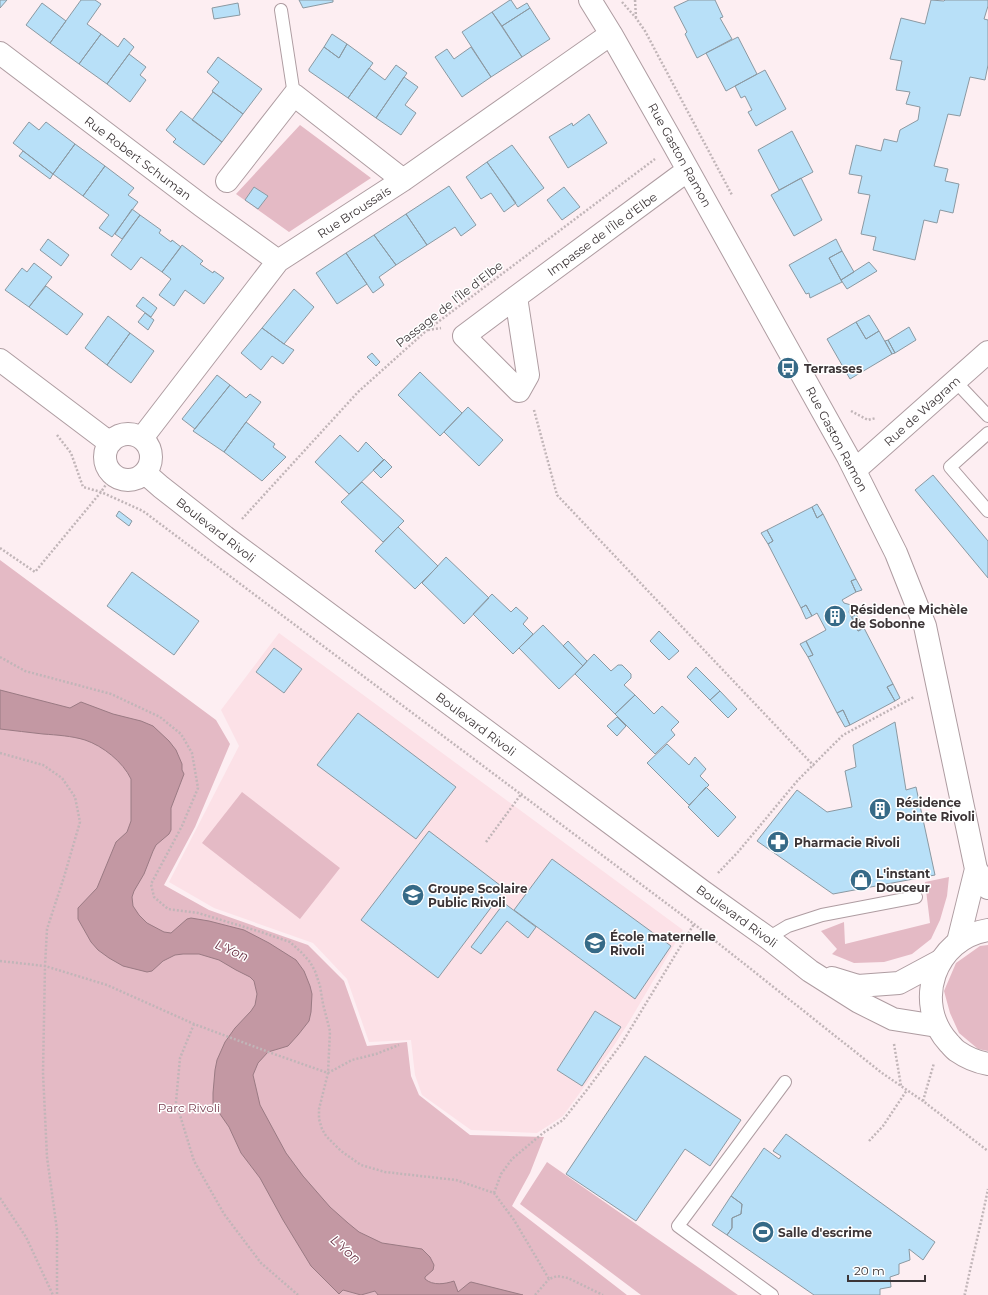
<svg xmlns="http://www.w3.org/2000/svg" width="988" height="1295" viewBox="0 0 988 1295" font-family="Montserrat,sans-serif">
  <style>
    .built { fill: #fce1e7 }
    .green { fill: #e4bac5 }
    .water { fill: #c398a3; stroke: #9a7a83 }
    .building { fill: #b8e0f8; stroke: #8b99a2 }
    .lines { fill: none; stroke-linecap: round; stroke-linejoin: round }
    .service-casing { stroke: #ae9ca1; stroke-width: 14 }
    .minor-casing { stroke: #ae9ca1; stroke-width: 24 }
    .tertiary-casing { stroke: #ae9ca1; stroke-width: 24 }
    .secondary-casing { stroke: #ae9ca1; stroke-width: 24 }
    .path { stroke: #c1b5b8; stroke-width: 2.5; stroke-dasharray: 2 2; stroke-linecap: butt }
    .service { stroke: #fff; stroke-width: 12 }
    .minor { stroke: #fff; stroke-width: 22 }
    .tertiary { stroke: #fff; stroke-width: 22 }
    .secondary { stroke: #fff; stroke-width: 22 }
    .labels { text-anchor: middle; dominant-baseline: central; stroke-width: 3; stroke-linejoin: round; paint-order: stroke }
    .street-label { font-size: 12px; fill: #3c3537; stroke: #fff }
    .poi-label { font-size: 12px; font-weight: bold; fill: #3c3537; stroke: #fff; text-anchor: start }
    .park-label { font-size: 12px; fill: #7a4053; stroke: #fff }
    .water-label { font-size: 13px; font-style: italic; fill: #6a3245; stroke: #fff }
  </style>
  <rect width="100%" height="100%" fill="#fdeef2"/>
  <path class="built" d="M279,633L683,930L629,1022L613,1047L563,1116L537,1133L471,1130L422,1095L415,1075L411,1040L369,1042L347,979L313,943L214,908L169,882L239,746L221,710Z"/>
  <path class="green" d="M300,125L371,178L289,232L236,194Z
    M0,560L216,720L230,744L195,827L164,885L209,910L308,945L344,981L367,1046L407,1042L411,1076L419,1095L470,1135L544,1137L530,1173L512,1206L627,1295H0Z
    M242,792L340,868L300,919L202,843Z
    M949,877L947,896L940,920L931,939L912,954L884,962L854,963L832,954L837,949L821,931L844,922L845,944L930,923L925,882Z
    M988,945V1051L978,1049L959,1033L950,1013L944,991L956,963L980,946Z
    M547,1162L738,1295H641L520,1204Z"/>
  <path class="water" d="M0,690L70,708L81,702L113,714L141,721L153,726L169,741L176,750L182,764V770L184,774L171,808V830L169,834L156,845L153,851L144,874L134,891L132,897L133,906L139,915L147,923L164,932L171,933L187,919L191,918L209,921L244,930L269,943L296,960L304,971L310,986L312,994L311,1012L309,1021L298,1035L288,1046L268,1052L258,1063L253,1075L260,1105L286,1153L303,1176L330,1207L348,1223L359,1232L382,1243L422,1249L430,1257L434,1265L433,1270L425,1277V1279C433,1286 445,1284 454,1281L458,1292L469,1283L471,1282L523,1295H378L375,1291L361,1295L343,1290L339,1294L311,1266L283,1220L260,1178L241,1153L229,1127L213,1104V1093L215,1070L217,1060L225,1042L235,1028L251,1011L255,1005L257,994L254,981L250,977L236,970L219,960L199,954H183L175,955L163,961L152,971L147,972L123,966L109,958L98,950L91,942L78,919V908L97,888L116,842L127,832L131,821V779C123,762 103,746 85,740C72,736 57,735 43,734C29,732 14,731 0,729Z"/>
  <path class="building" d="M0,0H7L0,8Z
    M81,0H95L101,4L87,24L101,34L79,64L50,43Z
    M299,0H333V2L303,8Z
    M510,0H511L517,9L527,3L530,8L502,26L492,12Z
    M689,0H715L723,17L720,18L732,39L697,58L685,34L687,32L674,7Z
    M931,0L944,1L945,0H988V6L984,19L988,20V65L985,80L970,77L960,116L948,114L934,166L948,169L945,181L959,184L953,213L940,210L937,223L924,220L915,260L873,250L876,237L861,234L870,195L858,193L862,176L849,174L856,145L881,151L884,139L897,142L900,130L918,120L920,107L906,104L910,92L896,90L902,61L890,59L901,18L925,24Z
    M42,3L66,21L50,43L26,25Z
    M238,3L240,15L214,19L212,8Z
    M530,8L550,39L522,57L502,26Z
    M492,12L522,57L491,77L462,32Z
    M101,34L118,47L124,38L134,47L107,84L79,64Z
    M332,34L347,44L339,58L324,47Z
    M738,37L757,74L726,91L706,53Z
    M347,44L373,63L348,98L309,71V69L324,47L339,58Z
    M471,47L491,77L462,97L435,57L447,49L454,59Z
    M129,54L146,67L140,75L146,80L130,102L107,84Z
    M218,57L262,89L243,114L212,91L219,82L207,72Z
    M396,65L407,73L376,118L348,98L369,68L385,80Z
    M765,70L786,109L756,126L748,112L752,110L745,96L741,98L735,86Z
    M404,77L418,87L405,105L416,113L401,135L376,118Z
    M213,92L243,114L222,142L192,120Z
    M181,111L222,142L204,165L173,142L176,139L166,130Z
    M589,114L607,143L568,168L549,137L572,123L573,126Z
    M29,122L39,130L46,122L75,144L53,174L13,143Z
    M792,131L813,172L779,190L758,150Z
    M75,144L105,166L83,196L53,174Z
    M512,145L544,188L518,207L487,162Z
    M23,151L53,174L50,179L19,156Z
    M487,162L516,203L504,212L491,193L481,199L466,177Z
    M105,166L134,188L128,195L138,202L112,237L99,228L109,215L83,196Z
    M801,178L822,220L794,236L771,195Z
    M449,186L476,225L461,236L455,227L427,245L406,214Z
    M254,187L268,196L258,209L245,200Z
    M564,187L580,207L562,220L547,200Z
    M132,209L140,215L122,239L115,234Z
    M406,214L427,245L396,265L374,235Z
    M140,215L161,230L159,233L171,242L172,240L181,247L162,272L141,257L131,270L111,255Z
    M374,235L396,265L379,277L384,285L373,293L346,253Z
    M48,239L69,255L61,266L40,250Z
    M836,239L842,251L829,258L842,282L810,298L809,293L806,294L789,265Z
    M182,245L203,261L200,264L213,273L214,271L224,278L204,304L185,290L174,306L159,295L171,279L162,272Z
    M842,251L854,272L841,280L829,258Z
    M346,253L367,284L337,304L316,273Z
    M869,262L877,271L847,289L841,280Z
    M34,263L52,277L29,307L5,290L22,268L27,272Z
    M46,286L83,314L67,335L29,307Z
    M294,289L314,307L284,344L262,328Z
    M143,297L157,308L151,317L136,306Z
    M145,313L154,320L148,330L138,322Z
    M869,315L879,331L866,339L856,322Z
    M108,316L130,333L107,365L85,348Z
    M856,322L866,339L879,331L892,354L850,379L827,339Z
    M909,327L916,340L895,353L888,340Z
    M262,328L284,344L294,350L283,364L272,356L261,370L241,353Z
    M130,333L154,351L131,383L107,365Z
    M888,340L895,353L892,354L885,341Z
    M372,353L380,362L376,366L367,357Z
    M420,372L462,413L440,436L398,395Z
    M217,375L230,385L195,429L182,419Z
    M230,385L246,398L250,394L261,402L224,452L193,431Z
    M468,407L503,440L479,466L444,432Z
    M246,422L275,444L273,447L286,457L262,481L224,452Z
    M340,435L358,452L366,442L384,460L349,494L315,462Z
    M384,459L392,467L381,478L373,470Z
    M933,475L988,541V578L915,490Z
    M362,482L404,521L383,542L341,502Z
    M817,504L823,514L817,518L812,507Z
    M812,507L817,518L823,514L856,579L851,581L856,592L842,600L844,603L851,605L849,612L858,631L864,628L893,684L887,687L895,701L850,725L843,710L837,713L808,657L813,655L806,641L826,630L817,613L812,616L806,605L801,608L768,544L773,541L767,530Z
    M119,511L132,521L129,526L116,516Z
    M398,527L438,566L415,589L375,551Z
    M767,530L773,541L768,544L761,533Z
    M446,557L489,598L464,624L422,583Z
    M132,572L199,621L174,655L107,606Z
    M856,579L862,590L856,592L851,581Z
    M492,594L511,612L516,607L528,618L523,624L533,634L513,654L473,614Z
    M806,605L812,616L806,619L801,608Z
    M856,614L864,628L858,631L852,617Z
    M543,625L583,666L559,689L519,648Z
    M659,631L679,651L669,660L650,641Z
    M568,641L587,661L583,666L563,646Z
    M806,641L813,655L808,657L800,644Z
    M274,648L302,669L284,693L256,672Z
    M594,654L611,671L618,665H622L631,674V678L624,685L635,695L615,714L575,674Z
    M696,667L720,691L710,700L687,677Z
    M893,684L900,698L895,701L887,687Z
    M720,691L737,709L728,718L710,700Z
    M635,695L654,714L662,706L679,722L671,730L675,735L655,754L615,714Z
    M843,710L850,725L845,727L837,713Z
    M358,713L456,787L416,839L317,765Z
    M617,717L626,726L617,736L607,726Z
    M895,722L906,790L916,787L935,875L833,894L757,841L797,790L827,812L852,807L845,771L856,767L853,745Z
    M667,744L689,765L695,757L706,769L700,776L709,785L689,805L647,763Z
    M706,787L736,817L718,837L688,807Z
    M429,831L505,889L438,978L361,920Z
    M552,859L671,946L635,999L514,910Z
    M504,903L536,927L528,938L507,921L481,954L471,947Z
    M595,1011L621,1027L582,1086L557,1070Z
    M645,1056L741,1120L710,1166L685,1149L636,1221L566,1174Z
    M786,1134L935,1242L923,1260L909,1249L910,1260L899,1264V1274L890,1277L891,1287L880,1289V1295H814L727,1235L732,1228V1218L741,1214L742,1204L731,1196L764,1148L779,1159L781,1156L773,1151Z
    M731,1196L742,1204L741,1214L732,1218V1228L727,1235L712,1225Z"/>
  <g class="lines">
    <g class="service-casing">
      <path id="service" d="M281,10L294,95
        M955,381L988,416
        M988,433L950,467L988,511
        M768,938L788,926L822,915L916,897
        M772,1295L678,1226L785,1082"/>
    </g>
    <g class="minor-casing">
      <path id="minor" d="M590,0L611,34L674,145L848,457L896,553L925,626L976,869L988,888
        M0,53L202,206L278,261
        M227,181L294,95L403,180
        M516,297L528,375L519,391L464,336L516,297L688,170
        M142,438L278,261L403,180L611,34
        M855,470L988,352
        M958,942L976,869"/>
    </g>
    <g class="tertiary-casing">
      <path id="tertiary" d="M0,360L102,437L111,442
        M105 457a23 23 0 1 1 46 0a23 23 0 1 1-46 0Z
        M145,473L161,487L225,537L702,891L768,938L810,971L859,1002L893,1019L937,1026
        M832,978L858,986L899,983L940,961"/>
    </g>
    <g class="secondary-casing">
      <path id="secondary" d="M988,930C935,938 912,1003 949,1043C951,1045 954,1049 957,1051C967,1058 977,1062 988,1064"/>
    </g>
    <path class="path" d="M635,0L636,17
      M622,2L636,18L645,31L732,195
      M428,330L441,328
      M534,410L557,495L814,766
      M851,411L868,420L876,418
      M57,435L71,453L83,487L101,492L143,511L694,924L882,1073L923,1101L988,1151
      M242,519L358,392L426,331L655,159
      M0,548L35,572L101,492L113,474
      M0,657L25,671L111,694L160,717L181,734L192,753L198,788L182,826L151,884L154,897L168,909L198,913L261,932L290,942L301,952L310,962L315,971L320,986L323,1004L330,1031L328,1073L319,1109V1119L322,1129L326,1136L341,1151L361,1165L385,1172L456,1180L494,1193L514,1220L549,1279L557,1276L568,1278L603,1295
      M0,753L43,765L62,778L75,797L80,822L64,877L47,929L45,966L43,1073L47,1157L57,1230V1295
      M486,842L522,793
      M718,873L738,852L798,780L843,735L914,697
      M0,961L45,966L107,985L194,1024L274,1054L328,1073L352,1060L376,1054L399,1045
      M194,1024L180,1058L176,1102L194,1161L224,1214L261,1263L298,1295
      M894,1044L901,1086
      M923,1101L934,1063
      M869,1141L883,1126L907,1090
      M494,1193L501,1174L512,1159L543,1133L563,1120L586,1091L622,1043L694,924
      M0,1198L26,1237L53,1295
      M535,1295L549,1279
      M964,1295L965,1294C972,1259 981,1224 988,1189"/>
    <use href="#service" class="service"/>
    <use href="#minor" class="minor"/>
    <use href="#tertiary" class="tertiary"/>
    <use href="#secondary" class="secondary"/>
  </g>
  <defs>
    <g id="bus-disc" transform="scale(1.15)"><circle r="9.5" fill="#366a87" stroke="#fff"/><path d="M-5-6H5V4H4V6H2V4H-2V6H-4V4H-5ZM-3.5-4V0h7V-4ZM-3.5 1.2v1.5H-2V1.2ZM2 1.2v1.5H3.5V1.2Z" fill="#fff"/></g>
    <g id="building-disc" transform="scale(1.15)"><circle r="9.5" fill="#366a87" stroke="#fff"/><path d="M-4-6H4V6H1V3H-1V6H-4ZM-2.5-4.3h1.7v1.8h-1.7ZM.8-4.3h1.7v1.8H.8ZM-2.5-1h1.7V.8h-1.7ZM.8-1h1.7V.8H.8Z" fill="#fff"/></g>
    <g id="pharmacy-disc" transform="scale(1.15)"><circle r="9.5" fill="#366a87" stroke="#fff"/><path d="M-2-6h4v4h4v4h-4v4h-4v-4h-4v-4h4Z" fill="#fff"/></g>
    <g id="shop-disc" transform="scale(1.15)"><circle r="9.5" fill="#366a87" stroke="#fff"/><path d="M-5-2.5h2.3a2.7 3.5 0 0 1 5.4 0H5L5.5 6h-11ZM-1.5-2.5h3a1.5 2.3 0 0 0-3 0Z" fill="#fff"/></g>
    <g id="school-disc" transform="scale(1.15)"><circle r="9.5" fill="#366a87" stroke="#fff"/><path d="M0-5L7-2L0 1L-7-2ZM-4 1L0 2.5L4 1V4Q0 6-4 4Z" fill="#fff"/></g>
    <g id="stadium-disc" transform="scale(1.15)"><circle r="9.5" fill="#366a87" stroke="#fff"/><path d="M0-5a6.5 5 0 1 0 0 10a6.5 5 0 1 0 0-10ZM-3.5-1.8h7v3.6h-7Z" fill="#fff"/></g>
  </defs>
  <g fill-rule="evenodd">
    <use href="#bus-disc" x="788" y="368"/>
    <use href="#building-disc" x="835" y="616"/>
    <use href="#building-disc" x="880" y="809"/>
    <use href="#pharmacy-disc" x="778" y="842"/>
    <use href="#shop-disc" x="861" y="880"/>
    <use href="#school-disc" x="413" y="895"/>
    <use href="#school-disc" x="595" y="943"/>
    <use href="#stadium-disc" x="763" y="1232"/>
  </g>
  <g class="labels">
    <g class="street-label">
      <text transform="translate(680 155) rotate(61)">Rue Gaston Ramon</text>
      <text transform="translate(138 158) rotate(37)">Rue Robert Schuman</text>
      <text transform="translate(354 212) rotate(-33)">Rue Broussais</text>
      <text transform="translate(602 234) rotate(-36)">Impasse de l'Île d'Elbe</text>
      <text transform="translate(449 304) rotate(-38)">Passage de l'Île d'Elbe</text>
      <text transform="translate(922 411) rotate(-42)">Rue de Wagram</text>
      <text transform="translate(837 439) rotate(62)">Rue Gaston Ramon</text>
      <text transform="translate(216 530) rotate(38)">Boulevard Rivoli</text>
      <text transform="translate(476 724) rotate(37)">Boulevard Rivoli</text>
      <text transform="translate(737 916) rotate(36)">Boulevard Rivoli</text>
    </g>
    <g class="poi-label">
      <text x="804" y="368">Terrasses</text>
      <text x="850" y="609">Résidence Michèle<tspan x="850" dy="14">de Sobonne</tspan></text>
      <text x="896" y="802">Résidence<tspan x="896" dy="14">Pointe Rivoli</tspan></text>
      <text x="794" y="842">Pharmacie Rivoli</text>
      <text x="876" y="873">L'instant<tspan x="876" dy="14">Douceur</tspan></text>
      <text x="428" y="888">Groupe Scolaire<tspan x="428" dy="14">Public Rivoli</tspan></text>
      <text x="610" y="936">École maternelle<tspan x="610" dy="14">Rivoli</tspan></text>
      <text x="778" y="1232">Salle d'escrime</text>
    </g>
    <g class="park-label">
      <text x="189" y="1107">Parc Rivoli</text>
    </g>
    <g class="water-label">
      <text transform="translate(232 950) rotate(23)">L'Yon</text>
      <text transform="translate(346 1249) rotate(41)">L'Yon</text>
    </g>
  </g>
  <path d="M848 1275v6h77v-6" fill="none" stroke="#3c3537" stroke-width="2"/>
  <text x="854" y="1275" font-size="12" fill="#3c3537" stroke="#ffffff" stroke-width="3" paint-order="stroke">20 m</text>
</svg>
